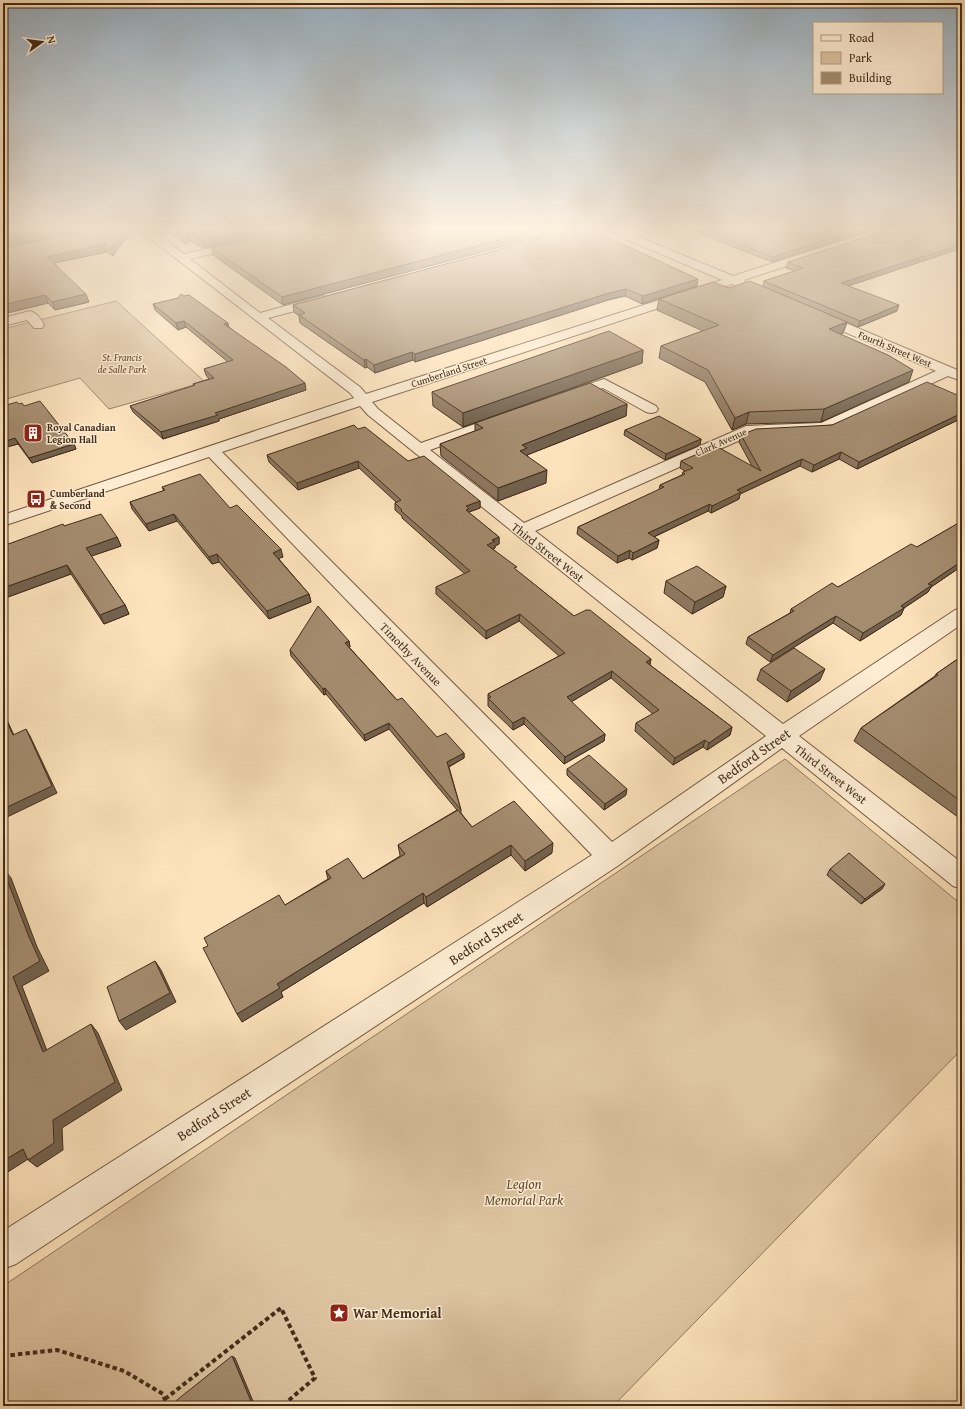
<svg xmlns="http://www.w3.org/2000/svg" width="965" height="1409" viewBox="0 0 965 1409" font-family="'Gentium Book Plus',serif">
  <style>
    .green { fill: #ddc4a1; stroke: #90785e }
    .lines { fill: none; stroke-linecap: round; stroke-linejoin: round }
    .minor-casing { stroke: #725a43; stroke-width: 2 }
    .path { stroke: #432d1b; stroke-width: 4; stroke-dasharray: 4.5 3; stroke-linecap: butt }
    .minor { fill: #feedd3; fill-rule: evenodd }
    .wall { fill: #8d785f; stroke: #432d1b }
    .shaded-wall { fill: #73624e; stroke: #432d1b }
    .building { fill: #a48c6f; stroke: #432d1b }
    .labels { text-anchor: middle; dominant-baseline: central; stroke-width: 3; stroke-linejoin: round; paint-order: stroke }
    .far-street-label { font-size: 10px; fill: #432d1b; stroke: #feedd3 }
    .far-park-label { font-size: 10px; font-style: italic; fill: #624b36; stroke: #feedd3 }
    .far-poi-label { font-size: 10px; font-weight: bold; fill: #432d1b; stroke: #feedd3; text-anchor: start }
    .street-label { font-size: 12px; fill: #432d1b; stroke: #feedd3 }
    .near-street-label { font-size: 14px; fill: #432d1b; stroke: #feedd3 }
    .near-park-label { font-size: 14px; font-style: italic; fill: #624b36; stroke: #feedd3 }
    .near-poi-label { font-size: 14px; font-weight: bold; fill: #432d1b; stroke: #feedd3; text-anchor: start }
  </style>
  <rect width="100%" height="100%" fill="#fde3bc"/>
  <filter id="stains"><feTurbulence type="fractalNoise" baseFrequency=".005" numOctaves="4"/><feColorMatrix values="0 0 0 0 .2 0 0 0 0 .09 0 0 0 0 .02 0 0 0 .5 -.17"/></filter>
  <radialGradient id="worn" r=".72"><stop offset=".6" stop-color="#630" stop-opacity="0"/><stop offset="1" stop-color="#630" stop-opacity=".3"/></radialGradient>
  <path class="green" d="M116,301L205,382L109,409L80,378L3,400V329Z
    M785,759L962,905V1049L613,1406H3V1286Z"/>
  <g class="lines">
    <g class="minor-casing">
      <path id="minor" d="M130,227C154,226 166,240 184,254L241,241L245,242L246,244L245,246L190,259L260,313L322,296L326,297L328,300L326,303L268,318L360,387L366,394L722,280L602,229L601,227H615L733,276L886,227H901L900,229L744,280L746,283L744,285L740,287L732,284L372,402L378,409L421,443L498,416L503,414L508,416L511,419L508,422L430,450L524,523L746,426L821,423L936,371L814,319L812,316L814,313H822L962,372V381L948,376L829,430L754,434L535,531L783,724L955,610L962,608V624L799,736L962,863V889L953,886L782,748L619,865L16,1264L3,1269V1231L592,855L209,457L3,526V515L354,398L350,393L147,236L131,229ZM360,406L368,415L766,736L612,842L222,452Z
        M30,311C37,313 41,319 44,325L42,328H34L27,320L3,326V318Z
        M604,379L656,406L658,409L656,412L651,413L646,412L603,388L567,400L562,399L560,396L562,393Z"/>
    </g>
    <path class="path" d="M3,1356L57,1350L124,1371L163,1394L167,1406
      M165,1399L281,1308L315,1378L282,1406"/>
    <use href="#minor" class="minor"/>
  </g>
  <path class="wall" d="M105,227H130L131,231L113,256L107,252L54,263L89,302L55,310L48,303L3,314V248Z
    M161,227H297L203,248L189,240L186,244Z
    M304,227H572V228L283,305L213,255L212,248Z
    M584,227L697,286L642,304L625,296L608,300L415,362L413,360L375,373L367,367L365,368L300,323L299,316L294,312L293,305Z
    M682,227H882L772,262Z
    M962,227V248L848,286L897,311L858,327L847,322L843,333L841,334L909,382L821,422L746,424L732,430L705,382L659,358L661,346L703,331L657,310L659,299L729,288L763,287L764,281L795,271L786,268L788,262Z
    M153,304L229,327L306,390L219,419V421L163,439L133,412L130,406L194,386L193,384L209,379L206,375L204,369L228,362L186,327L178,330L155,310Z
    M643,350L642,363L463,427L433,406L432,392Z
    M962,397V418L857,469L839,459L812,472L800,466L740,494L739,499L711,513L708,511L654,537L659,540L657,548L632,560L629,558L617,563L577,534L578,527L659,490L660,485L682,475L683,472L685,471L680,468L681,461L752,466L739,442L741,435L832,425Z
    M19,404L24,406L74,444L76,449L32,463L18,444L3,448Z
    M627,404L626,416L527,455L546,483L498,501L441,456L440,444L475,431V423Z
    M358,429L408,461L480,501V508L469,512V513L499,537V544L495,546V548L493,549L516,570L574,616L651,659L650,665L732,727L730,735L707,750L703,747L673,765L635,731L636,723L653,714L611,678L571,702L605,734L604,741L564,764L524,724L513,730L488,706V694L559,656L519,621L486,639L436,594V587L465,574L402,518V516L395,510V503L396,502L359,468L298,490L269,462L267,455Z
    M625,430L701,439L700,445L665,460L624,435Z
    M162,487L230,508L283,557L278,558L309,594L311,602L269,619L219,562L212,564L177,521L149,531L132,509L130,502L164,491Z
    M962,516V566L931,587L928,592L904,608L901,615L860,641L833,623L770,662L746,644L748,637L790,613L791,609L838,587L917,547L957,524L960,517Z
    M64,526L117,537L121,546L91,556L125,605L129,614L104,624L71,574L8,597L3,589V546Z
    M666,581L726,586L723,597L692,614L664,593Z
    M349,641L350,647H349L397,700L437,737L464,753V758L449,767L461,810V813L472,827L552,853L525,871L511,855L427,907L424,903L281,992L283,997L242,1022L285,905L328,879L326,871L363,879L400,856V855L398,845L457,810L389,729L365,741L326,694L324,695L291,656L290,650Z
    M962,656V820L854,741L861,728L935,676L936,674Z
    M761,669L820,680L787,702L757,680Z
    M567,769L626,795L604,810L567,775Z
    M830,869L882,889L861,904L827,875Z"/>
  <path class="shaded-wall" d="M62,227H99L3,247V239Z
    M127,227H130L131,231L113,256L110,249Z
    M264,227H297L203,248L202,241Z
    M548,227H572V228L283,305L282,297Z
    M867,227H882L772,262L773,257Z
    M188,233L189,240L186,244L184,237Z
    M105,244L107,252L49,264L47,257Z
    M962,244V248L839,289L841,283Z
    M698,279L697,286L642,304L643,296Z
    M626,289L625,296L608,300L415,362V354L609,293Z
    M86,294L89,302L55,310L52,302Z
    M45,295L48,303L3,314V305Z
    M899,305L897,311L858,327L860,321Z
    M184,321L186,327L178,330L176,323Z
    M847,322L843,333L826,340L829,329Z
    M228,323L229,329L224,324Z
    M643,350L642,363L463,427V413Z
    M412,352L413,360L375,373L374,365Z
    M366,359L367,367L365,368L364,360Z
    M913,370L909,382L821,422L824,409Z
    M305,383L306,390L219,419V421L163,439L161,432L215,413Z
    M627,404L626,416L527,455V461L520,451L522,445Z
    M749,412L746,424L732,430L735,418Z
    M962,413V418L857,469L859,462Z
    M15,438L18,444L3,448V442Z
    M701,439L700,445L665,460L666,454Z
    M74,444L76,449L32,463L29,458Z
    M841,452L839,459L812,472L814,465Z
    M802,459L800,466L740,494L739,499L711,513L712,506L737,490Z
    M358,461L359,468L298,490L297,483Z
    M547,470L546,483L498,501V488Z
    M480,501V508L469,512V516L466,517V506Z
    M710,504L708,511L647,540L648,533Z
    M174,514L177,521L149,531L146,524Z
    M117,537L121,546L89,557L86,548Z
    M499,537V544L495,546V548L487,552V545L492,540Z
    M659,540L657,548L632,560L633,553Z
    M281,549L283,557L275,560L273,553Z
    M630,550L629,558L617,563L618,556Z
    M217,554L219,562L212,564L209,557Z
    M962,561V566L931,587L928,592L904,608L901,615L860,641L863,633L901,606L928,584Z
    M67,565L71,574L8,597L3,588Z
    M726,586L723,597L692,614L695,602Z
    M309,594L311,602L269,619L267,611Z
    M125,605L129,614L104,624L100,615Z
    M520,614L519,621L486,639V631Z
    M836,616L833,623L770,662L773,655Z
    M349,641L350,647L346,649L345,643Z
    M651,659L649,666L646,662Z
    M825,669L820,680L787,702L791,691Z
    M612,671L611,678L566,705L567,697Z
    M325,688L326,694L324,695L323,689Z
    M3,711L17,742L13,735L3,714Z
    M524,717V724L513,730V723Z
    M389,723V729L365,741L364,735Z
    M732,727L730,735L707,750L709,743Z
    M26,729L30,736L57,793L3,819V809Z
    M605,734L604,741L564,764L565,757Z
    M705,740L703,747L673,765L675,758Z
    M464,753V758L448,767L447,762Z
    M627,789L626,795L604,810L605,804Z
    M553,843L552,853L525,871V861Z
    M511,845V855L427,907L426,897Z
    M3,868L11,878L37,947L49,971L22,986L51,1061L43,1052L13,977Z
    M885,884L882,889L861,904L865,899Z
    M423,893L424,903L281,992L283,997L242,1022L237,1014L277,984Z
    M155,961L161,970L176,1002L126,1030L119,1021Z
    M91,1024L98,1033L122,1090L62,1128L63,1150L37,1167L28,1160L53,1120Z
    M23,1149L33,1156L3,1175V1161Z
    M232,1356L235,1358L255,1406H253Z"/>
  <path class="building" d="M3,227H62L3,239Z
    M105,227H127L110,249L105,244L47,257L86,294L52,302L45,295L3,305V248Z
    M169,227H264L202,241L188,233L184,237Z
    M304,227H548L282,297L212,248Z
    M584,227H586L698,279L643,296L626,289L609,293L415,354L412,352L374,365L366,359L364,360L299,315L305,313L293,305Z
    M696,227H867L773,257Z
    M897,227H962V244L841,283L899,305L860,321L764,281L803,268L788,262Z
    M750,281L847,322L829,329L888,355L913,370L824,409L749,412L735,418L708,370L661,346L719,325L659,299L713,282L729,288Z
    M181,294L184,296L189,295L228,323L224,324L286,367L305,383L215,413L218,415L161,432L130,406L195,385L193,384L214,378L204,369L233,360L184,321L176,323L153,304L178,298Z
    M609,331L643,350L463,413L432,392Z
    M927,382L962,397V413L859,462L841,452L814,465L802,459L737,490L741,492L712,506L710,504L648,533L659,540L633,553L630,550L618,556L578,527L664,487L660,485L685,474L683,472L693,468L681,461L716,446L761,471L741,435L756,429L832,425Z
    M590,383L627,404L522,445L527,448L520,451L547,470L498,488L440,444L483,428L475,423Z
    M40,401L74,444L29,458L15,438L3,442V406L17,402L19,404L22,403L24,406Z
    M659,416L701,439L666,454L625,430Z
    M354,425L358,429L365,427L408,461L424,456L480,501L466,506L469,509L466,510L499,537L492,540L495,541L487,545L517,567L514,568L574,616L586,610H590L651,659L646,662L732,727L709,743L705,740L675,758L636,723L659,710L612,671L567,697L605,734L565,757L524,717L513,723L488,698L491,697L488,694L565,653L520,614L486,631L436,587L470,571L401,511L402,510L395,503L401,500L358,461L297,483L267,455Z
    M200,474L230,508L237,505L281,549L273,553L309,594L267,611L217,554L209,557L174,514L146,524L130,502L165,490L162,487Z
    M101,514L117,537L86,548L125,605L100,615L67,565L3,588V546L63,524L64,526Z
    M962,521V561L928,584L932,585L901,606L904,608L863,633L836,616L773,655L748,637L794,611L791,609L832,583L838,587L911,544L917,547Z
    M697,566L726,586L695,602L666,581Z
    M318,606L349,641L345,643L397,700L402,698L437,737L446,733L464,753L447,762L461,810L389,723L364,735L325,688L323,689L290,650Z
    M794,648L825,669L791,691L761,669Z
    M962,656V802L861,728L938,675L936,674Z
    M3,714L13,735L26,729L52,786L3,809Z
    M589,755L627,789L605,804L567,769Z
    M514,801L553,843L525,861L511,845L426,897L423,893L277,984L280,988L237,1014L203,948L208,946L204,938L279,895L285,905L331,878L326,871L348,858L363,879L405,854L398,845L458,810L472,827Z
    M849,853L885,884L865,899L830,869Z
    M3,869L29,937L40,961L13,977L43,1052L91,1024L115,1082L53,1120L54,1143L28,1160L23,1149L3,1161Z
    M155,961L170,993L119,1021L107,987Z
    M232,1356L253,1406H173L172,1404Z"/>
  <linearGradient id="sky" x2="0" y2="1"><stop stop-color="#97aec0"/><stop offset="0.54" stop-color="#fef2e1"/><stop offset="1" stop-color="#fef2e1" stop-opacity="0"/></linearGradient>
  <rect width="965" height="424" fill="url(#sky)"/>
  <defs>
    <g id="building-square" transform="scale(1)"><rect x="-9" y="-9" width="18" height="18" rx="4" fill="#8f2418" stroke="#feedd3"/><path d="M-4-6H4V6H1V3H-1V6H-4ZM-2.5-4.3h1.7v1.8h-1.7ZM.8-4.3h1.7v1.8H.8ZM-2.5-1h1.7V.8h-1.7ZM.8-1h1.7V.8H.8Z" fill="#fff"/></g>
    <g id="bus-square" transform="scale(1)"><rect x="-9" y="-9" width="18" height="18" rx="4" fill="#8f2418" stroke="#feedd3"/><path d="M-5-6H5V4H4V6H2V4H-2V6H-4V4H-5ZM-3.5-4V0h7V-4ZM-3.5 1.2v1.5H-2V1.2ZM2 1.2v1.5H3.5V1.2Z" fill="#fff"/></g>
    <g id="sight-square" transform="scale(1)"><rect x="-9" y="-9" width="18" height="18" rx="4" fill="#8f2418" stroke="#feedd3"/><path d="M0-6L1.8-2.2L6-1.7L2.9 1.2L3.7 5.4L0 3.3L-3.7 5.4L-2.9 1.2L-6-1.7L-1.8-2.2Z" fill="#fff"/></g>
  </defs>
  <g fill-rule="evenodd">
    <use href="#building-square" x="33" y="433"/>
    <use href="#bus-square" x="36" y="499"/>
    <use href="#sight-square" x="339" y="1313"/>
  </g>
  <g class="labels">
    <g class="far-street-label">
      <text transform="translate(895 349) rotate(23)">Fourth Street West</text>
      <text transform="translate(449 372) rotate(-18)">Cumberland Street</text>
      <text transform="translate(721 442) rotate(-24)">Clark Avenue</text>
    </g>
    <g class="far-park-label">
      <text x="122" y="357">St. Francis<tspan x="122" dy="12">de Salle Park</tspan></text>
    </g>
    <g class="far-poi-label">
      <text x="47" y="427">Royal Canadian<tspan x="47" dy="12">Legion Hall</tspan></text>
      <text x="50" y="493">Cumberland<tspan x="50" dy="12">&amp; Second</tspan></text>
    </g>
    <g class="street-label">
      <text transform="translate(548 552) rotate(38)">Third Street West</text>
      <text transform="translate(411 654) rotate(46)">Timothy Avenue</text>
      <text transform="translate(831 774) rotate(38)">Third Street West</text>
    </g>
    <g class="near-street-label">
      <text transform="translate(754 756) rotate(-35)">Bedford Street</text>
      <text transform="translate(486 938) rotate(-33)">Bedford Street</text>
      <text transform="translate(214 1114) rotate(-33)">Bedford Street</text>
    </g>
    <g class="near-park-label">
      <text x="524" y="1184">Legion<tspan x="524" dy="16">Memorial Park</tspan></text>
    </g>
    <g class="near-poi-label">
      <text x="353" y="1313">War Memorial</text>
    </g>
  </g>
  <rect width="965" height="1409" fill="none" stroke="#fde3bc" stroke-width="16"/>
  <rect x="4" y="4" width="957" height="1401" fill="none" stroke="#432d1b" stroke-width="2"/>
  <rect x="8" y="8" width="949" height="1393" fill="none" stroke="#432d1b"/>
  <rect x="813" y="22" width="130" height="72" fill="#feedd3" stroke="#b3a089"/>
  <rect x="821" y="35" width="20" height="6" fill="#feedd3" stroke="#b3a089"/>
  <text x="849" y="42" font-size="12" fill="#432d1b">Road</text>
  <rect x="821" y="52" width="20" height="12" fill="#ddc4a1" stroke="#b3a089"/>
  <text x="849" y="62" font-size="12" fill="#432d1b">Park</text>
  <rect x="821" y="72" width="20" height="12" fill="#a48c6f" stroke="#b3a089"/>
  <text x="849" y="82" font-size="12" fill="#432d1b">Building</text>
  <g transform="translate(42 42) rotate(76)" stroke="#feedd3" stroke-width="3" paint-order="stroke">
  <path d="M0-3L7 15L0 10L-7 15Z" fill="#432d1b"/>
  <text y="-6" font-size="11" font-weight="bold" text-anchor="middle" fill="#432d1b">N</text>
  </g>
  <rect width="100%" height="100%" filter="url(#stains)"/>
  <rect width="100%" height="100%" fill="url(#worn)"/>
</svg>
